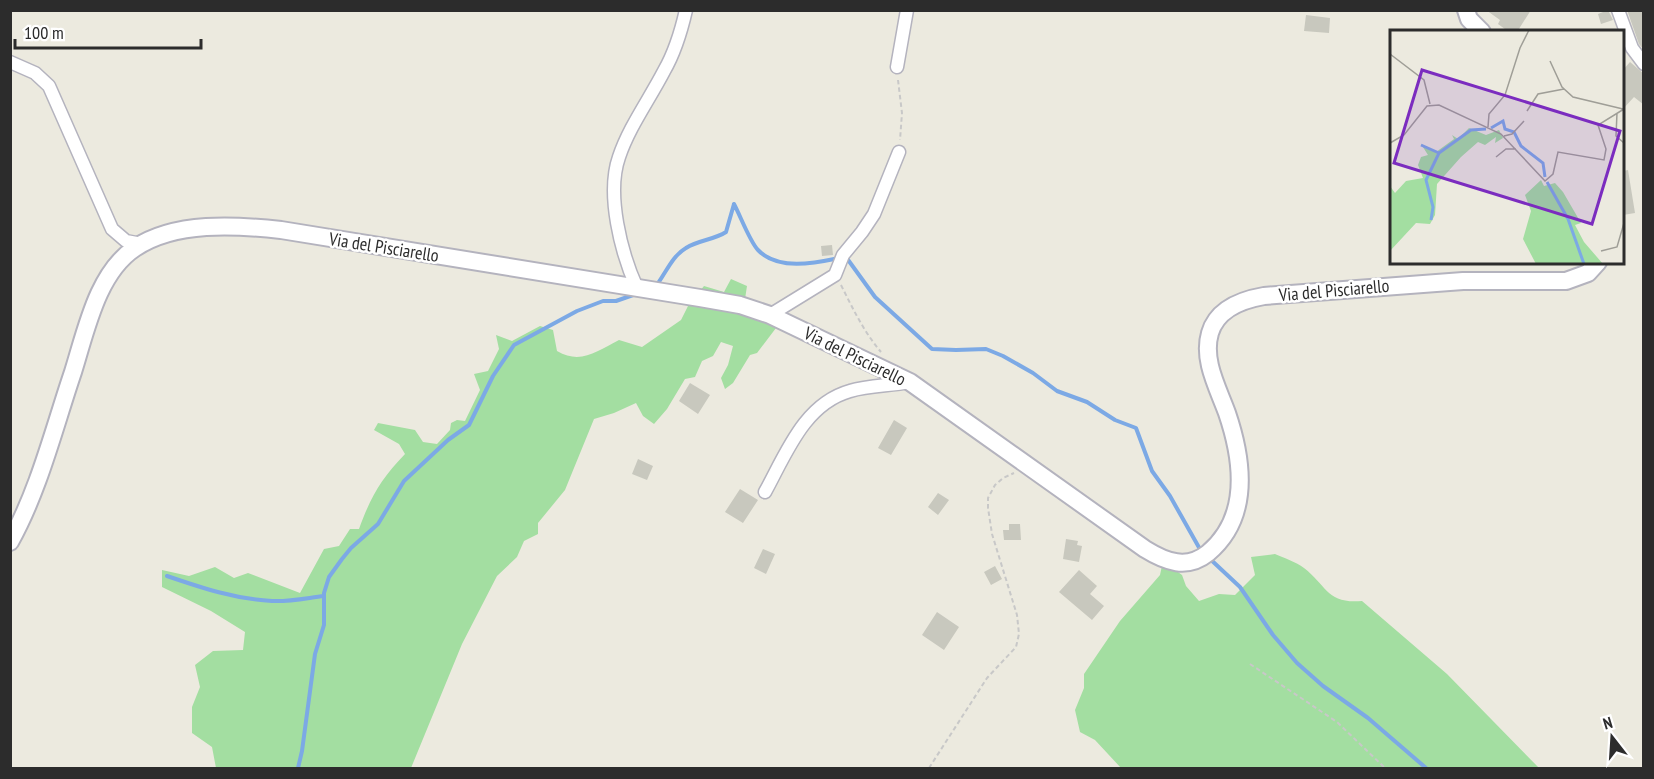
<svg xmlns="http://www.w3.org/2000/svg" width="1654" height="779" viewBox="0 0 1654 779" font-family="'PT Sans Narrow',sans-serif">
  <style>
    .green { fill: #a3dea1 }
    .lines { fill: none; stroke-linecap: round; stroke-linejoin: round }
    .stream { stroke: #7ca9e5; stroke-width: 4 }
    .building { fill: #c8c8be }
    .street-casing { stroke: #b4b3be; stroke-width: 15 }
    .secondary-casing { stroke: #b4b3be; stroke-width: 20 }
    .path { stroke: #c8c8c8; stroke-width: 2; stroke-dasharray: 4.5 3; stroke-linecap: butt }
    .street { stroke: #fff; stroke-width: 12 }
    .secondary { stroke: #fff; stroke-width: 16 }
    .labels { text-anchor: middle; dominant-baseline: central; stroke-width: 5; stroke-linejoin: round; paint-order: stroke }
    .street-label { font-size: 18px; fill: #2c2c2c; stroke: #fff }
    .inset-river { fill: none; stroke: #7ca9e5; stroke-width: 3 }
    .inset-road { fill: none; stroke: #9f9e97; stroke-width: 1.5 }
    .view { fill: #7b2cbf; fill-opacity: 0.15; stroke: #7b2cbf; stroke-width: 3 }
    .inset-edge { fill: none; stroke: #2c2c2c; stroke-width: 3 }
  </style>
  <rect width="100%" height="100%" fill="#eceadf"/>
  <path class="green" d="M731,279L747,286L745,299L758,319L776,328L757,353L750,355L733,383L725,389L721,378L728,365L733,346L721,342L713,356L702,361L695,377L685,379L667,409L654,424L643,416L636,403L614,413L594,419L565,490L538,523V534L524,541L517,557L497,576L462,644L411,768H216L212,747L192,733V707L200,687L195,665L213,651L243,650L245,632L211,611L162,587V570L189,576L215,567L234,578L248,573L300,593L324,549L339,546L350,529H359C371,496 381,479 405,454L399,444L374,430L378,423L415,430L423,442L437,444L450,430L451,423L457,420L465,421L480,390L474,374L488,371L499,349L496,335L512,341L540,326L553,330L557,351C581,365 597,351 619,340L642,347L681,320L688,306L704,286L724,292Z
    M1275,554C1284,558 1296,562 1304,568C1327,586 1327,604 1362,601L1447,674L1539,768H1121L1095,740L1080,732L1075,710L1084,688V674L1120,621L1160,575L1163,561L1182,575L1186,586L1199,601L1219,594L1235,595L1255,575L1251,557Z"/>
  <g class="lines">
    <path class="stream" d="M734,204C740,215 750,242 758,250C778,271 815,263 839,258
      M846,257L875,297L932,349L956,350L986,349L1003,356L1033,373L1057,391L1087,402L1115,420L1136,428L1152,471L1170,496L1201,551
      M656,286C666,273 672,256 686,248C698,240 714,240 726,232L734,204
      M1209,558L1240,587L1273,635L1297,663L1323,686L1368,718L1426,768
      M167,576C202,588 235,599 272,601C289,602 307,598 324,596
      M298,768L302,751L315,654L324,625V593L329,577L342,559L351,548L378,524L404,481L448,440L469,425L493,376L514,345L577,311L603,301H616L636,294"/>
  </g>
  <path class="building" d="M1486,10H1531L1517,32H1509L1498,24L1500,20Z
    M1608,10L1613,20L1601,24L1598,14Z
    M1627,10H1644V50L1639,44Z
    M1306,15L1330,18L1329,33L1304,31Z
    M1630,62L1644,74V105L1634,97L1623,109V70Z
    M1628,170L1635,213L1623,215V171Z
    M832,245L833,255L822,256L821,246Z
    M690,383L710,395L698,414L679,401Z
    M894,420L907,428L891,455L878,448Z
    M638,459L653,466L647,480L632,474Z
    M740,489L758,500L743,523L725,512Z
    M938,493L949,500L938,515L928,507Z
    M1009,524H1020L1021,540H1004L1003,530H1009Z
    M1066,539L1078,541L1077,545L1082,546L1079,562L1063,559Z
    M763,549L775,554L766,574L754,568Z
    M995,566L1002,579L991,585L984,572Z
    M1079,570L1097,586L1090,594L1104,606L1092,620L1059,592Z
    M937,612L959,627L944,650L922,635Z"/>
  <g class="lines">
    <g class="street-casing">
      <path id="street" d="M1618,10L1632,48L1644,64
        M10,62L35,73L49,86L112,229L126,241L142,244
        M897,67L907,10
        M637,288C621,253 606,194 619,157C629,127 649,100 664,71C675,52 681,32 686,10
        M770,315L835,275L843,255L862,232L874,214L899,152
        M765,492C786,454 804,404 850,391C869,385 890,386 910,382"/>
    </g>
    <g class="secondary-casing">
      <path id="secondary" d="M1466,10L1469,19L1482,32
        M10,542C39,490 54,428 73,372C86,331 97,273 135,248C175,221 236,225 281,230L700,298L740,305L770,315L910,382L1145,549C1166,562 1187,570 1208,553C1251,517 1243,460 1227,413C1218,388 1202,360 1210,333C1217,309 1241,300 1264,296L1463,281H1566L1588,273L1598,262"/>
    </g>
    <path class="path" d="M898,80L902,113L900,140
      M841,285C853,309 864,332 881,352
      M1250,664L1337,722L1385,768
      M929,768L987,678L1016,647L1019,634L1017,615L992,534L988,508V498L995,485L1003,478L1014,473"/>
    <use href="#street" class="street"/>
    <use href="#secondary" class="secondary"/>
  </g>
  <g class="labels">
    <g class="street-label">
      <text transform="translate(384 247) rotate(9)">Via del Pisciarello</text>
      <text transform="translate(1334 290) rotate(-5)">Via del Pisciarello</text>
      <text transform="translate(855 356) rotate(26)">Via del Pisciarello</text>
    </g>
  </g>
  <g transform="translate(1390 30)">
    <rect width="234" height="234" fill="#eceadf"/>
    <path d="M79,98L96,105L109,100L113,108L105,113L106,107L95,115L88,112L71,127L47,154L45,185L40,194L26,193L0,221V156L5,163L16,151L33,148L28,135L31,127L38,125L31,114L46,122L64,109L62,105L68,109ZM151,150L154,156L165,153L173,162L191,193L185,195L194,212L213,234H146L133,209L141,181L135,165Z" fill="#a3dea1"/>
    <path class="inset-river" d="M101,98L113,91L115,99L124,102L131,116L153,133L155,147M31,115L49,123M157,152L178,189L194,234M41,190L43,177L36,150L49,123L81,100L96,99"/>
    <path class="inset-road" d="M0,24L34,50L40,74M160,31L172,57L183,67L233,79M137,81L148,64L174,59M227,83L226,106L234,113M98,97L99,84L115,65L130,18L139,0M114,106L122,104L134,91M0,113L14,105L37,76L49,75L111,104L155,151L163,144L168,122L214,130L216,119L208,95L234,79M106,127L116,119H126M211,221L227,217L234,193"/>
    <path class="view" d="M32,40L230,101L202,194L4,133Z"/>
    <rect width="234" height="234" class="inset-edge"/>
  </g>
  <rect width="1654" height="779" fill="none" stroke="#2c2c2c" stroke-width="24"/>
  <g transform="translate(1612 737) rotate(343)" stroke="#ffffff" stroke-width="4.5" paint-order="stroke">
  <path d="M0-4.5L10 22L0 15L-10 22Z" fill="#2c2c2c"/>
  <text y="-9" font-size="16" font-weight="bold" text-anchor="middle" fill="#2c2c2c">N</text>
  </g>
  <path d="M15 39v9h186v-9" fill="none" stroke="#2c2c2c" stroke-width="3"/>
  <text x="24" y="39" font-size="18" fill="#2c2c2c" stroke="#ffffff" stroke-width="4.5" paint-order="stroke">100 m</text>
</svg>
